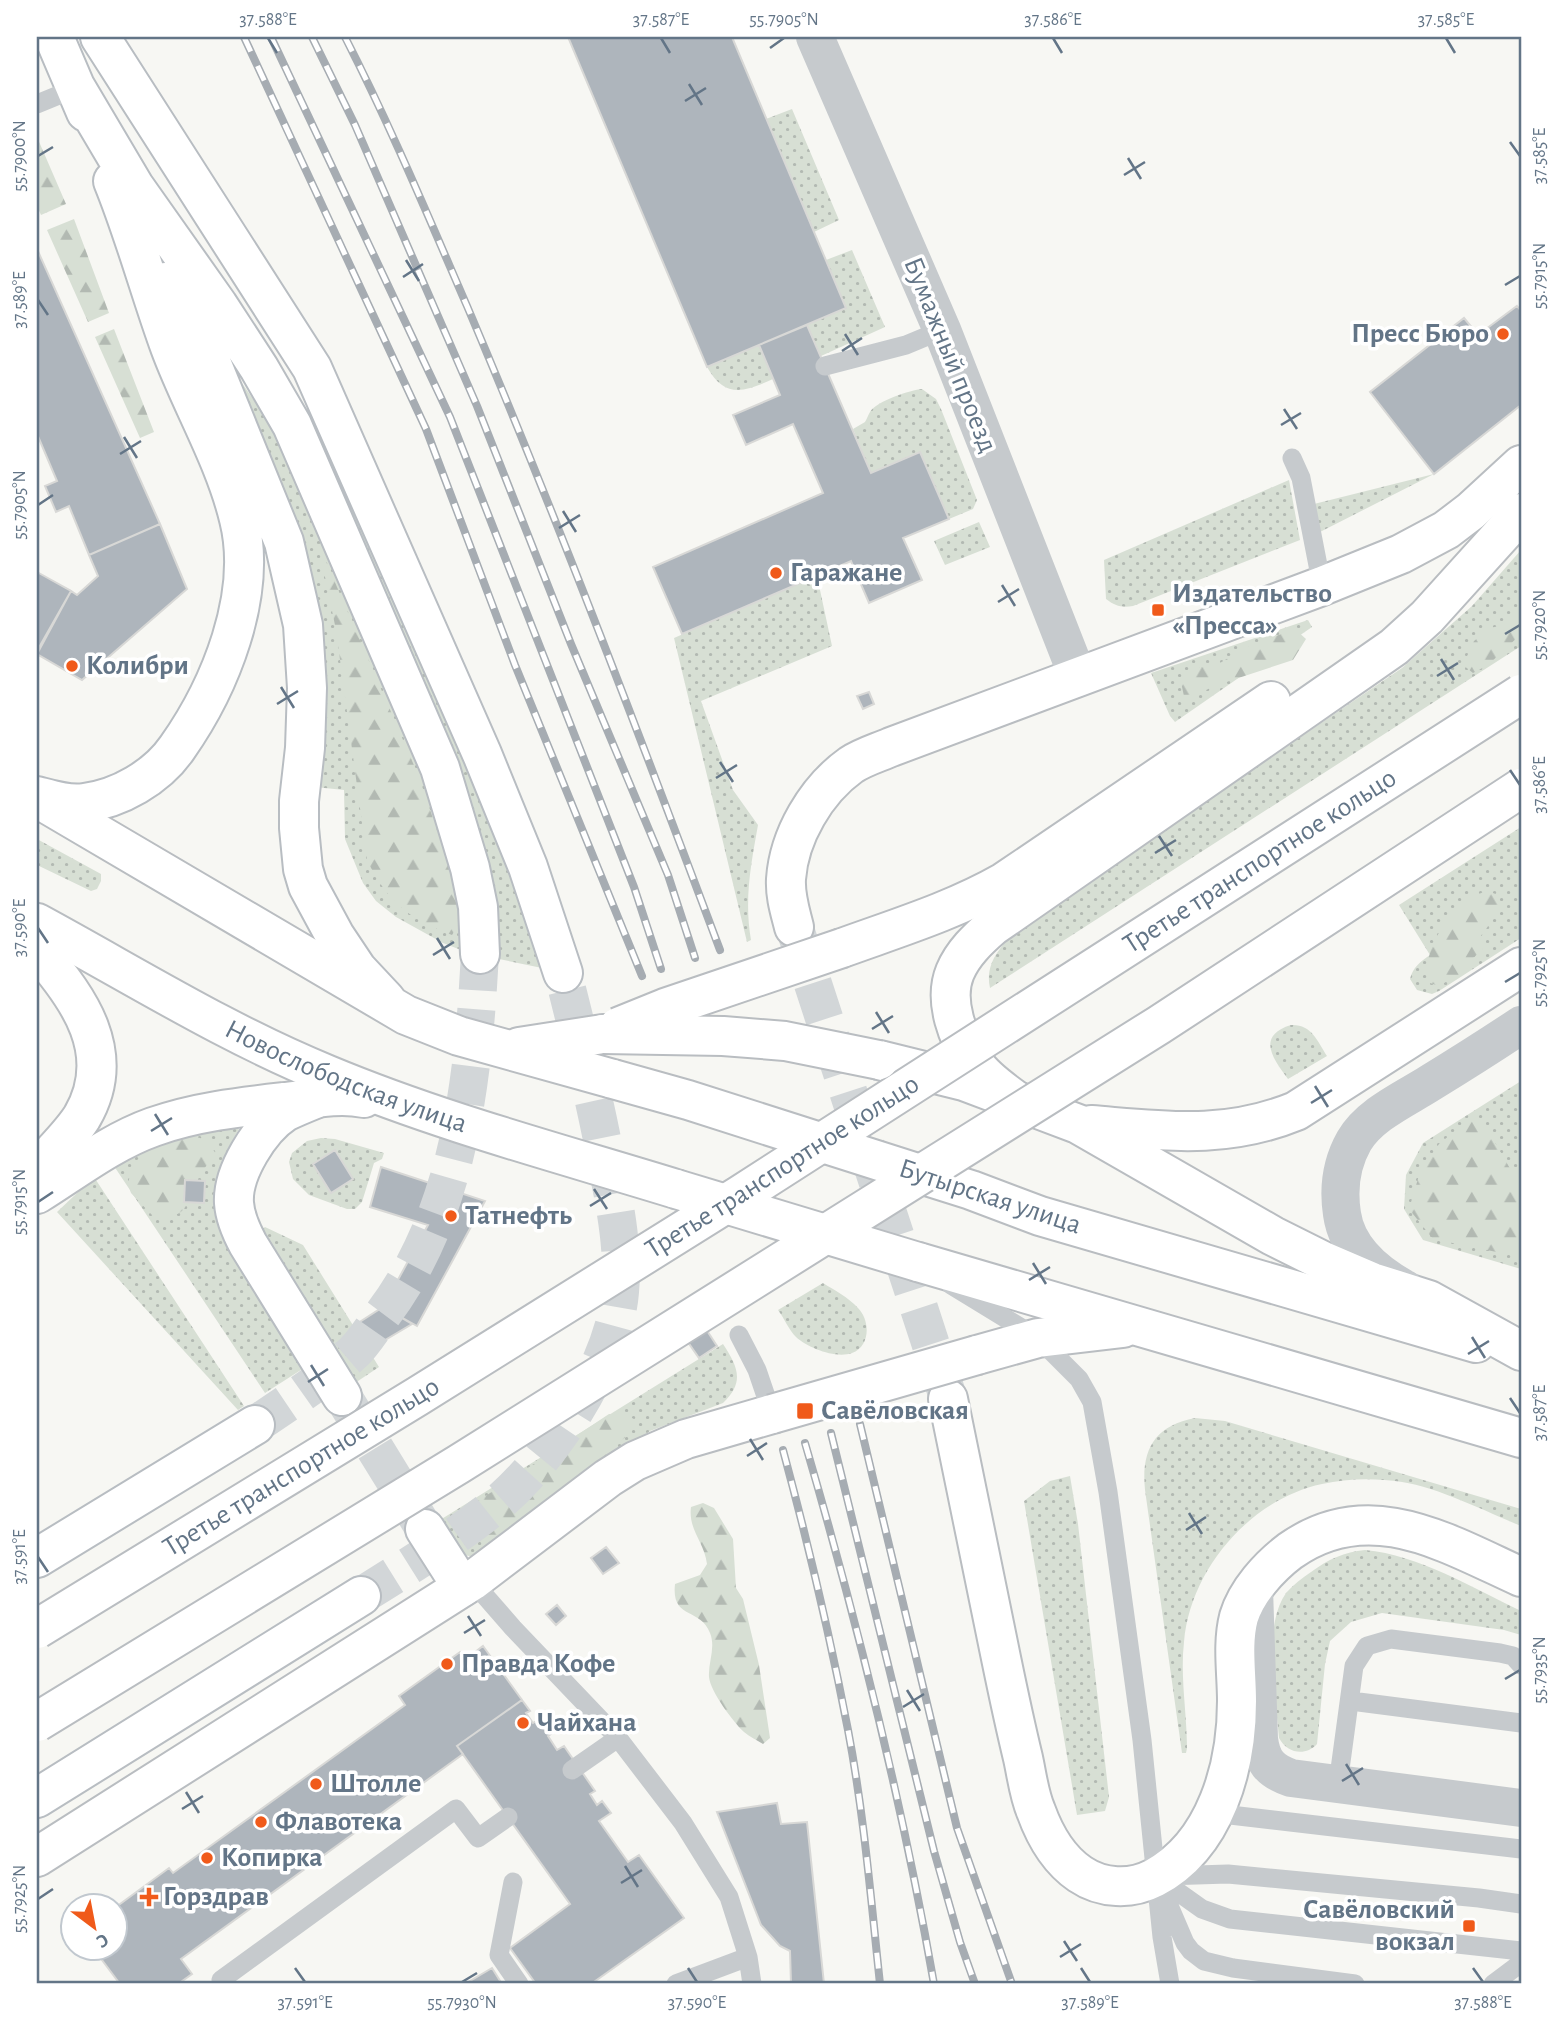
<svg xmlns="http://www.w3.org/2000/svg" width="1558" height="2021" viewBox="0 0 1558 2021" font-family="'Alegreya Sans',sans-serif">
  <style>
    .grass { fill: url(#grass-dots) }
    .forest { fill: url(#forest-firs) }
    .building { fill: #aeb5bc; stroke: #d8d8d6; stroke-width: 2 }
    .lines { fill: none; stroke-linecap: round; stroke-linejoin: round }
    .secondary-tunnel { stroke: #d2d6d8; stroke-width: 38; stroke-dasharray: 38 19; stroke-linecap: butt }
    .primary-tunnel { stroke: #d2d6d8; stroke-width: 38; stroke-dasharray: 38 19; stroke-linecap: butt }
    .secondary-casing { stroke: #b8bdc2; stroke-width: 42 }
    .primary-casing { stroke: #b9bdc1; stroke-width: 42 }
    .lane { stroke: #c6cacd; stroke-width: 19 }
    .street { stroke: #c6cacd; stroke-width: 38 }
    .secondary { stroke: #fff; stroke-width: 38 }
    .primary { stroke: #fff; stroke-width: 38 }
    .rail-casing { stroke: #a6acb2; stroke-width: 8 }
    .rail { stroke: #fff; stroke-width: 5; stroke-dasharray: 16; stroke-linecap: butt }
    .primary-bridge-casing { stroke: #b9bdc1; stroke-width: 42; stroke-linecap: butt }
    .primary-bridge { stroke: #fff; stroke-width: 38 }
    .ticks { fill: none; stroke: #637587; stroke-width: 2.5 }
    .poi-dot { fill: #f05a1a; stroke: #fff; stroke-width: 2.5 }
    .labels { text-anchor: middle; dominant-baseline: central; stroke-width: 7; stroke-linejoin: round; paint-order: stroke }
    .poi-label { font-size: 28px; font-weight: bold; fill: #637587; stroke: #fff; text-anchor: start }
    .street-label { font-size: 28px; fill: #637587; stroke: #fff }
    .neatline { fill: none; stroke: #637587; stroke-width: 2.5 }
    .ticks-label { font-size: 18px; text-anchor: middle; fill: #637587 }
  </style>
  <defs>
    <pattern id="grass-dots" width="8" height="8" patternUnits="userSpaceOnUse" patternTransform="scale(1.75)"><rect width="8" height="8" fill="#d7dfd4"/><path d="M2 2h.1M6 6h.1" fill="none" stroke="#b2b9b2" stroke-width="1.8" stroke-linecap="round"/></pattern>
    <pattern id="forest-firs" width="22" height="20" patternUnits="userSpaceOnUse" patternTransform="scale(1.75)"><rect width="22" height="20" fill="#d7dfd4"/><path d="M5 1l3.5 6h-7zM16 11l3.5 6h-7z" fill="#b2b9b2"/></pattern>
  </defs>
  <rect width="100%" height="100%" fill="#f7f7f3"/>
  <path class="grass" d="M792,109L839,220L814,232L766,119Z
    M852,250L885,327L821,356L807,325L846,308L826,260Z
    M759,345L773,379C744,392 725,399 707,367Z
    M230,366L276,432L427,772L461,909V950L443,943L396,917L376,901L363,883L345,839L344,790L315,787L320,750Z
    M922,389L936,399L941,409L977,500L973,509L949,519L919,452L871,473L853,429L865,422C867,419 868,415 870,412C876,401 911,390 922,389Z
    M317,414L495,824L542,968L499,959L498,935L308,418Z
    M1434,474L1320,532L1314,504Z
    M1289,480L1300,540L1133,606C1122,608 1115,606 1106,599L1104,560Z
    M979,522L990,547L945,565L934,541Z
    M1521,550V646L990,988C984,962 1003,943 1021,927L1402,668L1472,606Z
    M817,576L832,646L701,701L733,790L758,825C751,864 744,900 751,940L747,942L674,638Z
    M1308,620L1312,627L1175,722L1170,716L1151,673Z
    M1521,827V938L1439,991L1432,994L1417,990L1410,979C1413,967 1420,962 1430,955L1399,905Z
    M37,839L101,874V881L97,889L91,891L37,865Z
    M1291,1025C1311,1024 1317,1040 1327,1056L1288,1079C1274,1060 1255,1036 1291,1025Z
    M1521,1081V1269L1423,1240L1404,1209L1406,1175L1423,1143Z
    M233,1123L239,1129L226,1152L218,1180L304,1368L265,1393L112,1163L135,1148Z
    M321,1138L335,1139L384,1153L382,1159L374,1163L362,1202L355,1209H347L309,1195L293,1179L289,1162L292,1153L307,1141Z
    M94,1177L244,1406L238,1410L57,1212Z
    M265,1227L303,1245L379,1367L355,1383L261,1230Z
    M823,1283C834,1290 848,1297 858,1308C870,1320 871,1346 852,1353C836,1359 808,1348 796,1337C789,1330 784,1318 778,1310Z
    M723,1344C738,1367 745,1382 723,1403L650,1431L475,1557L463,1555L440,1520Z
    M1195,1418L1225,1421L1521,1509V1526C1487,1512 1437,1487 1402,1482C1376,1478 1348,1478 1322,1484C1251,1499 1190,1569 1184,1642C1180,1677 1187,1713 1187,1748L1186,1753H1182L1145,1490C1141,1450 1154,1426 1195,1418Z
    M1070,1476L1078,1524L1109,1797L1105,1811L1077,1815L1024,1501L1050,1481Z
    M1365,1550C1419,1555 1473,1588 1521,1611V1635L1504,1630L1382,1613L1351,1622L1330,1641L1325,1664L1317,1744C1305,1757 1287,1753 1279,1738C1276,1698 1262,1627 1286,1593C1293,1585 1302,1578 1311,1572C1329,1559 1344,1552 1365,1550Z"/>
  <path class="forest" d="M37,137L66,204L41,215L37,206Z
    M74,219L109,313L88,322L47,230Z
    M114,329L154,432L140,438L95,337Z
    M318,543L419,777L454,881L459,924L452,935C407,917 389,904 367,860L336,630Z
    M1521,610V634L1488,665L1473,673L1463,665L1474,641L1490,628L1508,624Z
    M1295,629L1306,639L1293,660L1214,686L1185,701L1181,682L1190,669L1220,663L1246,647Z
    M1486,891L1499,895L1500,910L1480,937L1483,949L1473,958L1470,969C1461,976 1449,979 1439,986L1430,983C1418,961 1446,914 1465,901C1471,897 1479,894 1486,891Z
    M1468,1120L1485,1125L1512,1172L1521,1181V1257L1433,1239L1409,1209L1420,1172L1439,1144Z
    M189,1135L207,1140L216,1154C210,1162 202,1170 198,1178C184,1206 190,1220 152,1215L131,1193L128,1184L132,1165L152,1146Z
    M609,1414H622L634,1419L631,1432L571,1487L530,1512L508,1531L496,1538L481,1540L469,1532L465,1520L469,1507Z
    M703,1503L714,1508L733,1539L736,1588L743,1599L759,1665L770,1738L763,1744C757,1740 750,1737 744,1732C734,1723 710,1691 709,1677C708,1662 716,1648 710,1633C700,1607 671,1620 675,1584L700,1575L707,1564C704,1541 688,1530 691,1507Z"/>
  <path class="building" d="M568,37H732L846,308L707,367Z
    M568,37H732L846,308L707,367Z
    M37,249L160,524L89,555L69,506L56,512L45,486L57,481L37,434Z
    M1517,306L1521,311V405L1434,474L1370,392L1464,318L1478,335Z
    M807,325L871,473L920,452L949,519L903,538L922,580L869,603L851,561L682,634L653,567L823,493L793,424L746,445L733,415L780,395L759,345Z
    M160,524L187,589L82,680L37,654L71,591L77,595L98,576L89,555Z
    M37,572L71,591L37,651Z
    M869,692L874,704L863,709L857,696Z
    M335,1150L353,1179L331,1193L313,1164Z
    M381,1167L485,1201L417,1326L383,1307L428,1225L370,1207Z
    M185,1180L205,1181L204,1203L184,1202Z
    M383,1307L412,1324L370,1349L355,1325Z
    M702,1323L717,1346L699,1358L683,1335Z
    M606,1547L619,1563L603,1574L591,1558Z
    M557,1605L566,1616L556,1625L546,1614Z
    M483,1646L522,1700L457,1746L463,1754L181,1959L192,1974L178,1984H120L93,1948H116V1907L169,1868L173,1873L405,1705L399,1696L460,1652L466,1659Z
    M522,1700L530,1711L526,1713L533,1723L543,1717L554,1732L548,1736L557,1750L564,1746L595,1791L590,1794L597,1805L602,1801L611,1813L599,1821L628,1862L639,1855L684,1918L591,1984H536L510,1948L570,1904L457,1746Z
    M777,1803L781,1824L807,1822L824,1984H791L790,1951L780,1946L761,1925L717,1812Z
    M492,1968L502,1984H465Z"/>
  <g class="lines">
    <path class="secondary-tunnel" d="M345,1400L422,1525
      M255,1425C289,1402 324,1379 354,1352C364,1342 372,1329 380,1318C460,1214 473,1080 480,954
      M361,1596C407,1567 455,1539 497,1504C552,1458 614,1364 620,1292C624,1249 615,1206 607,1165C595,1100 579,1037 563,973"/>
    <path class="primary-tunnel" d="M795,929L948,1397"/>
    <g class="secondary-casing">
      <path id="secondary" d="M54,37L86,112
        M100,37L312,368L482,754L528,867L563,973
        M76,88L134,186L218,305L259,368L292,425L440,768L470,868L478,907L480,954
        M165,282L209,357L284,542L303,625L307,688L305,748L299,801V828L303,869L308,886L335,936L357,969L386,1000
        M37,796C52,800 68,805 84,803C119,799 157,777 177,748C220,687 258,595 239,519C225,460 191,404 170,347C150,292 135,235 113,181
        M315,1099C305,1103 295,1107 285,1112C260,1128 232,1173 234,1203C235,1218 241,1231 248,1244L342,1396
        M425,1529L462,1587
        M37,1558L255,1425
        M37,1798L361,1596"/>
    </g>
    <g class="primary-casing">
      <g id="primary">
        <path d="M37,798L406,1015L459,1036L613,1079"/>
        <path id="s1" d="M37,923C133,975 227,1034 328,1075C441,1122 559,1153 676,1189"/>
        <path d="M794,927C790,911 785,896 786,879C789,836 816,790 851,765C863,757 877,753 891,747L1322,586L1401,554L1446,530L1471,511L1521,465"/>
        <path d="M842,948C897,928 953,911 1004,882L1271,701"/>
        <path d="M37,950C79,997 119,1054 82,1117C70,1136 51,1153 37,1170"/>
        <path d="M519,1047L603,1034"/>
        <path d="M879,1060L964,1081L1078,1124L1273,1236L1323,1261L1372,1282L1429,1300L1521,1351"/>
        <path d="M1015,1100C1001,1089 985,1079 975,1064C958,1039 943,1001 955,972C963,953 978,939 993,926L1394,647L1427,617L1521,513"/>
        <path d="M1091,1125C1166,1131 1225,1140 1296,1111L1521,967"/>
        <path d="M917,1173L971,1190L1040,1216L1476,1343"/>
        <path d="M37,1194C74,1171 111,1142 153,1127C195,1112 240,1107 284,1102C310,1099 339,1093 364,1098"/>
        <path d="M918,1262L1521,1438"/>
        <path d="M977,1355L1038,1338L1123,1328"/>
        <path d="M948,1399C966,1485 983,1572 1001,1658C1008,1692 1015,1725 1023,1758C1027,1776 1029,1795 1036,1811C1045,1836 1058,1859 1080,1874C1102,1889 1131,1890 1154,1878C1216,1845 1237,1766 1237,1701C1237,1673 1232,1644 1239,1617C1247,1591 1269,1567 1290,1551C1369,1495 1446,1543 1521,1577"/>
        <path d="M37,1857L472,1581L608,1478L635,1461L686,1439L772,1414"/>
      </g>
    </g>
    <path class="lane" d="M37,104L76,88
      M825,366L906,345L942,330
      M1292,458L1301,478L1322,586
      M951,1285L1038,1338L1079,1379L1092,1402L1108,1492L1142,1740L1162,1937L1170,1984
      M739,1335L757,1370L772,1414
      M472,1581L513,1628L618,1738L683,1823L729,1897L748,1957L752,1984
      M1351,1701L1521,1723
      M572,1770L618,1738
      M1338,1784L1354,1666L1367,1646L1391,1639L1500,1653L1513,1656L1521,1665
      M1213,1813L1521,1849
      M1165,1876L1228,1874L1479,1898L1521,1904
      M1157,1877L1202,1909L1230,1919L1521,1951
      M513,1882L499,1955L519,1984
      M1164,1894L1185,1943L1191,1951L1204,1961L1233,1968L1355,1984
      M221,1980L456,1809L478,1838L508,1817
      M676,1984L748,1957
      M1493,1984L1521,1963"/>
    <path class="street" d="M815,37L942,330L1078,677
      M1405,1289C1376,1273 1347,1249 1342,1214C1338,1188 1341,1164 1354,1141C1370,1114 1405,1099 1430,1083C1461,1064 1491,1045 1521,1025
      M1254,1589L1259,1739C1262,1761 1270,1771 1291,1778L1521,1808"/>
    <use href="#secondary" class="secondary"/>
    <use href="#primary" class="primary"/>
    <g class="rail-casing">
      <path id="rail" d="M244,37L426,429L515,665L642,976
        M271,37L450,417L634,887L661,969
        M312,37L355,125L477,406L571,644L668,875L695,958
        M345,37C390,125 428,216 467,306C557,518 639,734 720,950
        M860,1424L957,1828L1012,1984
        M831,1433L934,1851L960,1942L975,1984
        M805,1443C857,1621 902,1801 934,1984
        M783,1450C808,1543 830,1636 848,1730C864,1814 871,1900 880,1984"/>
    </g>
    <use href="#rail" class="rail"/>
    <g class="primary-bridge-casing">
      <g id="primary-bridge">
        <path d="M618,1027L665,1008L842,948"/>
        <path d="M603,1034L723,1036L785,1041L879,1060"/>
        <path d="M613,1079L688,1100L917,1173"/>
        <path d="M676,1189L918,1262"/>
        <path d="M772,1414L977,1355"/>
        <path id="s2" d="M37,1629L418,1396L740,1195L1521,694"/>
        <path d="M37,1722L459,1464L1159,1025L1521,788"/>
      </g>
    </g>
    <use href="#primary-bridge" class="primary-bridge"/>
  </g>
  <path class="ticks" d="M268,38L277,53M661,38L670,53M1053,38L1062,53M1446,38L1455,53M770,48L784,38M689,84L702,105M685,101L706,88M1510,142L1520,156M38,156L53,147M1128,158L1141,179M1124,175L1145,162M406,260L419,281M403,277L423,264M1505,285L1520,276M38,300L48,315M845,334L858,355M842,351L862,338M1284,409L1297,429M1281,425L1301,413M124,437L137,458M120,454L141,441M38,505L53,495M563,511L576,532M559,528L580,515M1002,585L1015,606M998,602L1019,589M1505,634L1520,625M1441,659L1454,680M1437,676L1458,663M281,687L294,708M277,704L298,691M720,762L733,782M1510,770L1520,785M716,778L737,765M1159,836L1172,856M1155,853L1176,840M38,928L48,943M437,938L450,959M433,955L454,942M1505,982L1520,973M876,1012L889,1033M872,1029L893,1016M1315,1086L1328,1107M1311,1103L1332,1090M155,1114L168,1135M151,1131L172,1118M594,1189L607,1209M38,1202L53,1192M590,1206L611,1193M1033,1263L1046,1284M1029,1280L1050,1267M1472,1337L1485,1358M1468,1354L1489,1341M311,1365L324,1386M308,1382L328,1369M1510,1398L1520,1413M750,1439L763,1460M747,1456L767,1443M1189,1513L1202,1534M1186,1530L1206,1517M38,1557L48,1572M468,1616L481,1636M464,1633L485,1620M1505,1679L1520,1670M907,1690L920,1711M903,1707L924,1694M1346,1764L1359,1785M1342,1781L1363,1768M186,1792L199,1813M182,1809L203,1796M625,1866L638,1887M621,1883L642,1870M38,1899L53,1889M1064,1941L1077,1961M1060,1957L1081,1944M295,1968L305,1982M688,1968L697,1982M1081,1968L1090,1982M1473,1968L1483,1982M462,1982L477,1973"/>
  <g class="poi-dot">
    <circle cx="1503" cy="334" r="7"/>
    <circle cx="776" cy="573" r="7"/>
    <rect x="1151" y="603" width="14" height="14" rx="3.5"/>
    <circle cx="72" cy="666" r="7"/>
    <circle cx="451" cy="1216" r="7"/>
    <rect x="796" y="1402" width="18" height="18" rx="3.5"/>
    <circle cx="447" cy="1664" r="7"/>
    <circle cx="523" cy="1723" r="7"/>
    <circle cx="316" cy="1784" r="7"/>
    <circle cx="261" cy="1822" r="7"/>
    <circle cx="207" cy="1858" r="7"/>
    <path d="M145.5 1886.5h7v7h7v7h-7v7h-7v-7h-7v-7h7z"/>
    <rect x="1462" y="1919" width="14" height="14" rx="3.5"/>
  </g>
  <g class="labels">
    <g class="poi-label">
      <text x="1489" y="334" text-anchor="end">Пресс Бюро</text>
      <text x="790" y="573">Гаражане</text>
      <text x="1172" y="594">Издательство<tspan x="1172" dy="32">«Пресса»</tspan></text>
      <text x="86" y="666">Колибри</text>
      <text x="465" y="1216">Татнефть</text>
      <text x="821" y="1411">Савёловская</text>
      <text x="461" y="1664">Правда Кофе</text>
      <text x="537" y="1723">Чайхана</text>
      <text x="330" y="1784">Штолле</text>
      <text x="275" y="1822">Флавотека</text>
      <text x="221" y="1858">Копирка</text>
      <text x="163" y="1897">Горздрав</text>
      <text x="1455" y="1910" text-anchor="end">Савёловский<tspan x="1455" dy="32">вокзал</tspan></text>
    </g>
    <g class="street-label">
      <text transform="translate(950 355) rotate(68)">Бумажный проезд</text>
      <text stroke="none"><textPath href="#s2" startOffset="1444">Третье транспортное кольцо</textPath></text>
      <text stroke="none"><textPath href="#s1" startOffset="346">Новослободская улица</textPath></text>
      <text stroke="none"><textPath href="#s2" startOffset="877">Третье транспортное кольцо</textPath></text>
      <text transform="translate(990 1197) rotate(18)">Бутырская улица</text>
      <text stroke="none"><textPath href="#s2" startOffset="310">Третье транспортное кольцо</textPath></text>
    </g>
  </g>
  <rect width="1558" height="2021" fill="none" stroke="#ffffff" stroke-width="77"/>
  <g transform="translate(94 1927) rotate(148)"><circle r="33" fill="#ffffff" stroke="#c1c8cf" stroke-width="2"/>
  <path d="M0-5L12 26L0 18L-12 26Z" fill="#f05a1a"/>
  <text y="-10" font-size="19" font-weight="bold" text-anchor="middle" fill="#637587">С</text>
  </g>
  <rect x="38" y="38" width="1482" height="1944" class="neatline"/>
  <g class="ticks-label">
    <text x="268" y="25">37.588°E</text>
    <text x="661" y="25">37.587°E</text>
    <text x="784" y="25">55.7905°N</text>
    <text x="1053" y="25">37.586°E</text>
    <text x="1446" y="25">37.585°E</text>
    <text transform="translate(19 156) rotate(-90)" y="6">55.7900°N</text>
    <text transform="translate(1539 156) rotate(-90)" y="6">37.585°E</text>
    <text transform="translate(1539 276) rotate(-90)" y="6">55.7915°N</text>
    <text transform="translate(19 300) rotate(-90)" y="6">37.589°E</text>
    <text transform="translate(19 505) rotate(-90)" y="6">55.7905°N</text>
    <text transform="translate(1539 625) rotate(-90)" y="6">55.7920°N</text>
    <text transform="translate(1539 785) rotate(-90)" y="6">37.586°E</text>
    <text transform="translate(19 928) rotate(-90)" y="6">37.590°E</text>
    <text transform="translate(1539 973) rotate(-90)" y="6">55.7925°N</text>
    <text transform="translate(19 1202) rotate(-90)" y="6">55.7915°N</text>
    <text transform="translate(1539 1413) rotate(-90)" y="6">37.587°E</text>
    <text transform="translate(19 1557) rotate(-90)" y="6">37.591°E</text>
    <text transform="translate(1539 1670) rotate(-90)" y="6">55.7935°N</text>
    <text transform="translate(19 1899) rotate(-90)" y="6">55.7925°N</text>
    <text x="305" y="2008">37.591°E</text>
    <text x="462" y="2008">55.7930°N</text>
    <text x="697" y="2008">37.590°E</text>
    <text x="1090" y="2008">37.589°E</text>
    <text x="1483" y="2008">37.588°E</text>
  </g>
</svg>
